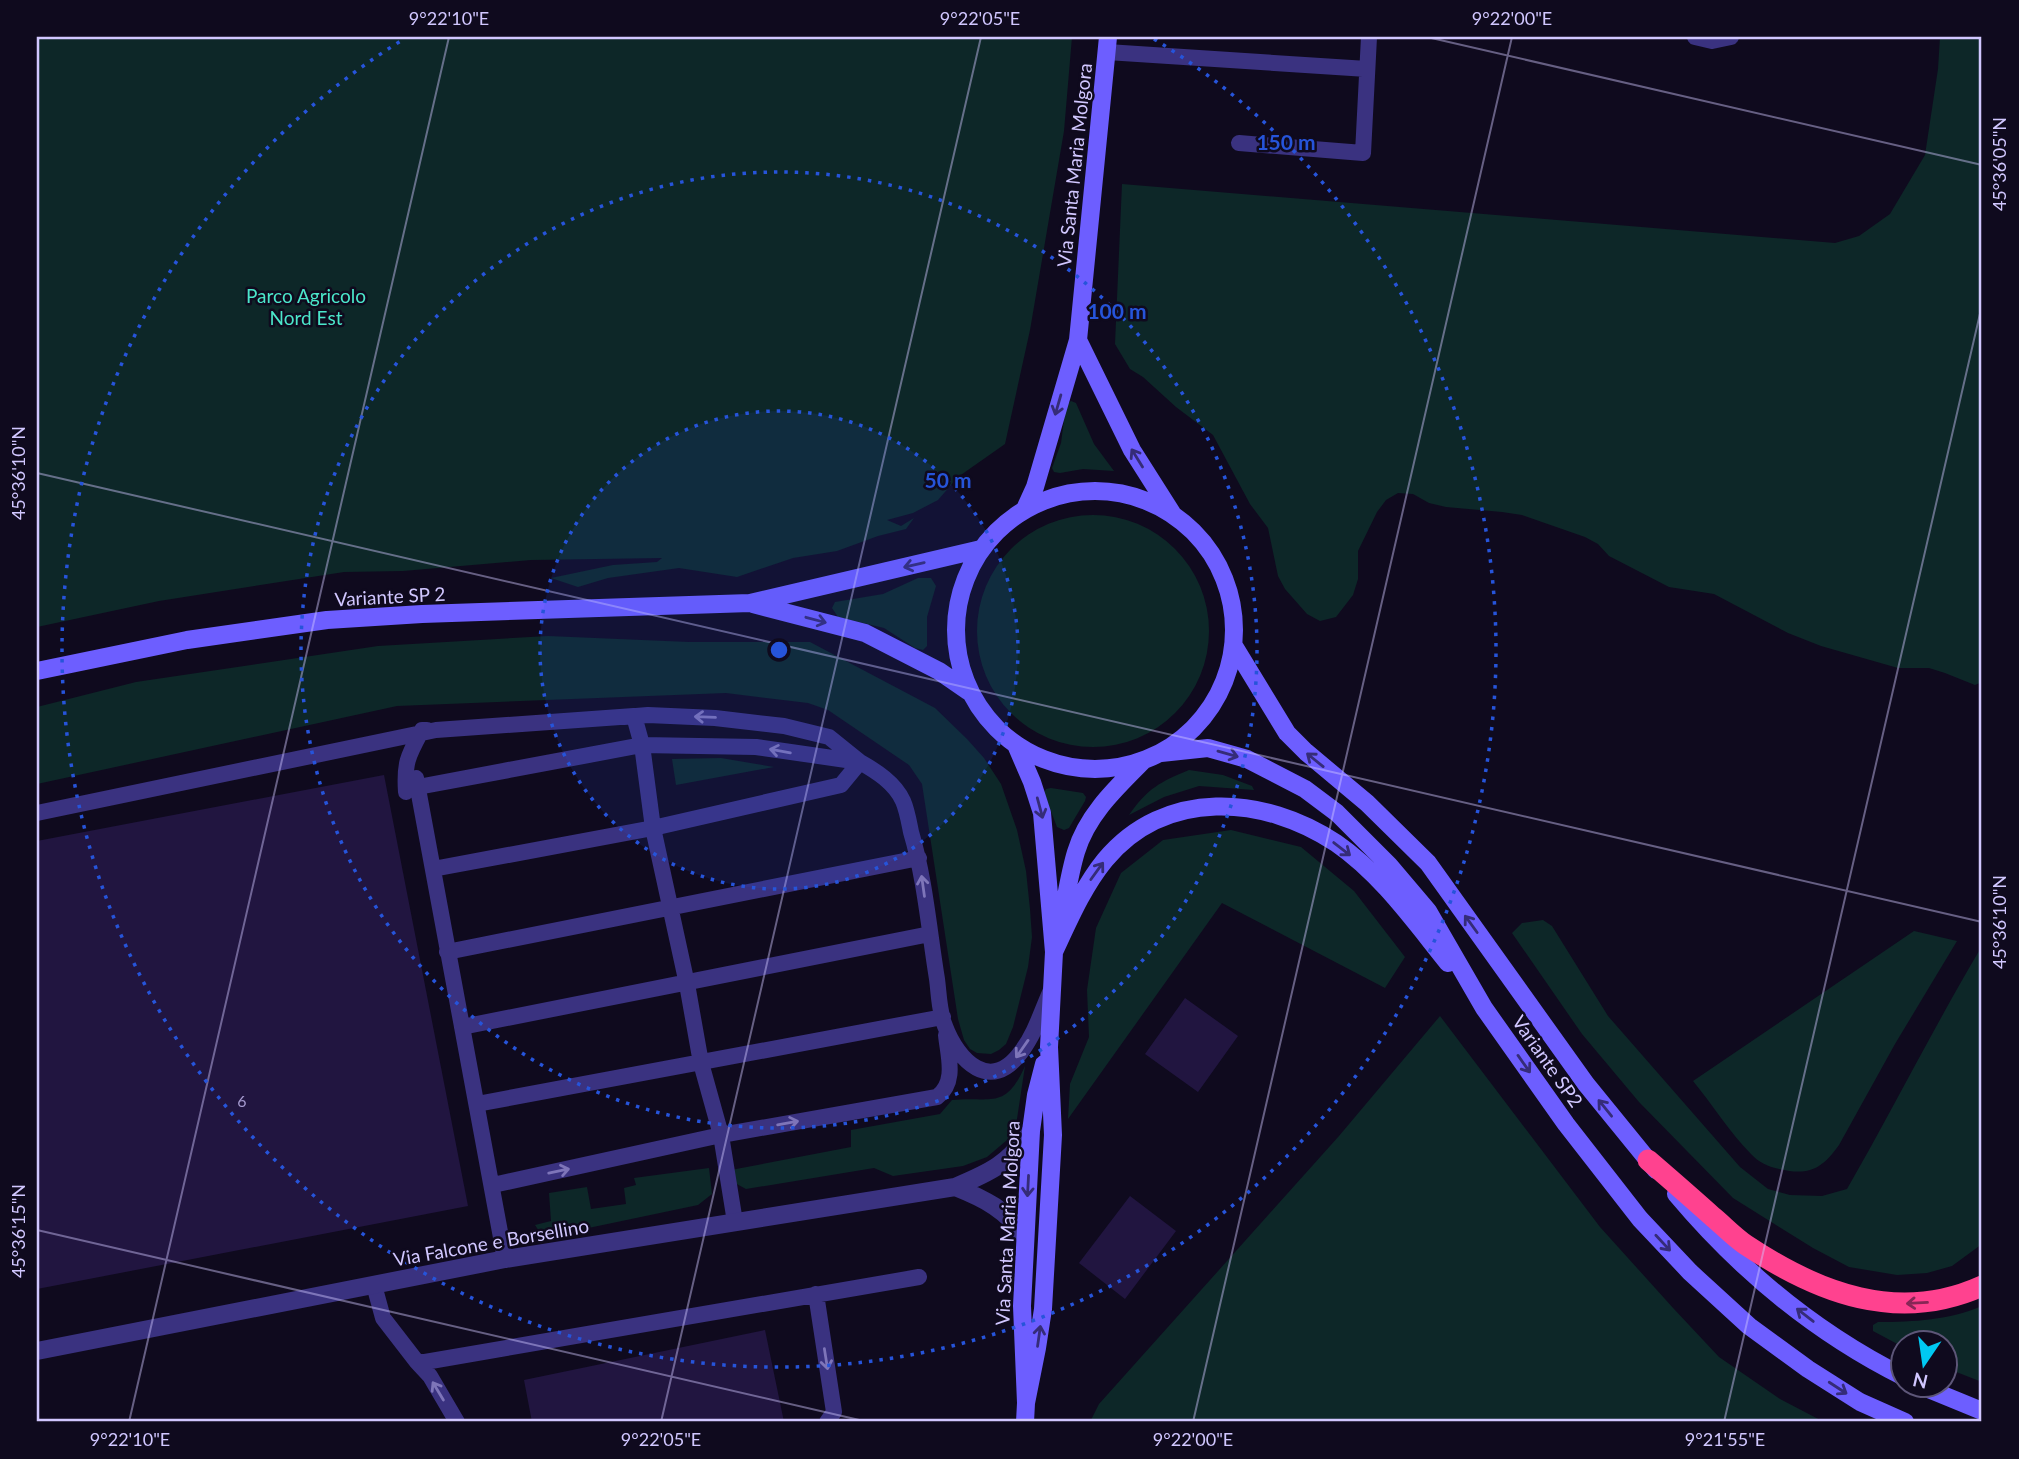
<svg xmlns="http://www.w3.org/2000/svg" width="2019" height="1459" viewBox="0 0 2019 1459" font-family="Lato,sans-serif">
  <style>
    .green { fill: #0d2728 }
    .building { fill: #211540 }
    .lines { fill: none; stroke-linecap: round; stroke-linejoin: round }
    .lane { stroke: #3a3280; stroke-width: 16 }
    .street { stroke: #3a3280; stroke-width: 18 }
    .secondary { stroke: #6d5eff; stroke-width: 18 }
    .highway { stroke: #ff428f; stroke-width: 21 }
    .oneway { stroke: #352c78 }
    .oneway2 { stroke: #7e75b9 }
    .oneway3 { stroke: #872656 }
    .ticks { fill: none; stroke: #d1c7ff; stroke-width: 2; stroke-opacity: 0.45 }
    .ring { fill: none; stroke: #2654da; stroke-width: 3.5; stroke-dasharray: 3.5 7 }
    .labels { text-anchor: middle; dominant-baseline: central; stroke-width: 5; stroke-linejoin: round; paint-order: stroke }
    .number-label { font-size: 16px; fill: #a59acf }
    .street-label { font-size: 19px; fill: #d1c7ff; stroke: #0f0a1e }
    .park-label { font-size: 19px; fill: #4be6ca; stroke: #0f0a1e }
    .centre { fill: #2654da; stroke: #0f0a1e; stroke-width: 3.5 }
    .ring-label { font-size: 21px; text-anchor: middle; font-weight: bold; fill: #2654da; stroke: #0f0a1e; stroke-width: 5; stroke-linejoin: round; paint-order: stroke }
    .neatline { fill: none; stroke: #d1c7ff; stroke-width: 2.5 }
    .ticks-label { font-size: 18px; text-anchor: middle; fill: #d1c7ff }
  </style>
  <rect width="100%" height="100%" fill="#0f0a1e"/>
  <path class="green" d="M37,37H1072L1064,131L1030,330L1005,444L958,477L938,500L913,513L887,520L901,526L914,518L906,529L878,536L837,551L793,558L737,577L679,568L608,578L578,587L551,578L613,565L657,562L662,558L531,560L403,571L344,572L159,601L37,627Z
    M1940,37H1982V682L1975,685L1945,673L1929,668H1898L1821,646L1788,633L1714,594L1669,587L1609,556L1598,544L1585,537L1522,515L1502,512L1446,507L1429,503L1413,494L1398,493L1386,500L1377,512L1358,551V579L1353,595L1336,617L1320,621L1307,614L1285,589L1278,576L1268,528L1250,504L1213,435L1176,407L1143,377L1130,369L1115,344L1122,184L1835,243L1859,236L1890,214L1925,155L1938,69Z
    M1071,401L1076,403L1094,444L1114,471L1083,469L1060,473L1054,472L1052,468L1061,443L1066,405Z
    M977 631a116 116 0 1 1 232 0a116 116 0 1 1-232 0Z
    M918,578H931L936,586L927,617V646L923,650L915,648L884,628L838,617L832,608L835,602L883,594Z
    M548,636L689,642H810L935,708L967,739L984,758L1001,784L1017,830L1026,871L1030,909L1032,937L1028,967L1013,1027L1006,1044L999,1050L991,1054L977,1053L970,1049L964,1040L958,1019L922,784L909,765L828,710L808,703L726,693L397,706L37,784V707L136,682L378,646Z
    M721,758L774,767L676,785L672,759Z
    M1189,770L1223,775L1252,786L1254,790L1199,786L1164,797L1129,815C1148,788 1160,782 1189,770Z
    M1051,788L1083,793L1086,797L1085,801L1069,828L1064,830L1057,827L1044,793L1046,789Z
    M1231,830L1301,847L1354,891L1405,957L1385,988L1222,903L1068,1119L1070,1084L1089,1037L1087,990L1096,928L1121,873L1163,840Z
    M1543,920L1552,926L1608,1016L1740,1167L1768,1189L1790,1195L1822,1196L1847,1189C1893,1109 1935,1025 1982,946V1244L1952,1266L1927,1273L1897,1275L1849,1267L1813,1248L1733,1198L1639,1102L1582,1034L1512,933L1522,923Z
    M1914,931L1957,941L1895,1044L1839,1145C1822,1169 1809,1176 1779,1169C1769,1167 1758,1162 1751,1154C1731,1134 1712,1104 1693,1081Z
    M1440,1016L1600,1227L1674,1309L1719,1357L1780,1399L1824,1422H1090L1099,1404L1339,1136Z
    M1025,1066L1017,1119L1013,1135L987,1157L963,1166L893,1176L874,1168L746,1189L733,1182L731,1170L851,1147V1130L940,1114L952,1100C991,1096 1005,1111 1025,1066Z
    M709,1168L712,1194L698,1205L555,1235L541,1234L535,1225L551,1221L549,1193L587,1187L591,1209L626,1204L624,1188L636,1185L634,1178Z
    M1982,1306V1382L1946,1368V1344H1904L1903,1347L1873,1331V1325L1878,1322C1914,1322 1949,1320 1982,1306Z"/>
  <path class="building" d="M384,775L468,1206L37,1289V841Z
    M1185,998L1238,1036L1198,1092L1145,1054Z
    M1130,1196L1176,1231L1125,1299L1079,1263Z
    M765,1330L784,1422H532L524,1380Z"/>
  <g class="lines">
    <path class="lane" d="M1695,37L1712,41L1731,37
      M1107,52L1367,69
      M1239,143L1363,153L1369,37
      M416,778L505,1259
      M418,787L642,745L653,828L687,984L701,1063L721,1135L735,1222
      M406,792C404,762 408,756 422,730H427
      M37,813L436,730L634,716L642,745L756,747L860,762C876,771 895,783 903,801C907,810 909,822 911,832C925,879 929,930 937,979C939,994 939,1012 945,1026C958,1061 991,1094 1021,1052C1035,1034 1042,1010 1051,990
      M433,869L653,828L841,785L860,762L829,737L784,726L715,718L648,715L624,717
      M447,952L919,858
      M462,1027L930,934
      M477,1104L943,1017
      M493,1185L721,1135L937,1097C957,1082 948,1056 946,1035
      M374,1285L383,1318L417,1362H425L919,1277
      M816,1294L834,1412L827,1422
      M417,1362L430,1376L457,1422"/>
    <path class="street" d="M955,1187C985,1199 1007,1210 1025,1237
      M37,1351L505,1259L955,1187C991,1172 1008,1164 1031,1131"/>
    <path class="secondary" d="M1078,340L1132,450L1172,513
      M956 630a139 139 0 1 1 278 0a139 139 0 1 1-278 0Z
      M1025,509L1035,487L1078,340L1108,37
      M753,604L865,633L939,671L968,691
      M1234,646L1287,733L1306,752L1367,803L1428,863L1586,1084L1656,1170
      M37,671L187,640L327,620L422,614L750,603L981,549
      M1016,745L1032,782L1042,813L1054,952L1049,1047L1053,1135L1043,1309L1037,1348L1026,1403
      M1161,753L1208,748L1247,759L1305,789L1337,813L1389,865L1428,911L1484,1008L1566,1124L1640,1219L1690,1272L1749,1326L1808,1369L1860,1402L1905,1422
      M1061,922C1066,899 1069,875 1076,852C1087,815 1116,788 1143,761
      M1054,952C1069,920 1083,887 1105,860C1165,788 1264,795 1336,843C1381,874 1414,921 1448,963
      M1676,1194C1739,1269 1816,1333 1904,1377
      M1921,1386L1982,1411
      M1025,1422L1026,1403L1022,1306L1031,1131L1036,1095L1044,1064"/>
    <path class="highway" d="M1648,1160C1670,1179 1692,1198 1713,1217C1724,1226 1734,1237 1746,1245C1818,1293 1898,1324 1982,1286"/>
  </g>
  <defs><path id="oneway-shaft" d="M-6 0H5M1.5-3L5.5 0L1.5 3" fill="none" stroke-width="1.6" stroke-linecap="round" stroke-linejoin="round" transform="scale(1.75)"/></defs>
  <g class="oneway">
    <use href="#oneway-shaft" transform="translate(1058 405) rotate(106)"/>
    <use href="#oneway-shaft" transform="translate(1137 458) rotate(-122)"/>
    <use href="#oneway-shaft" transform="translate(914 565) rotate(167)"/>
    <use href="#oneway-shaft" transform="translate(816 620) rotate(15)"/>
    <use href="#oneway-shaft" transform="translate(1228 754) rotate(16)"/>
    <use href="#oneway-shaft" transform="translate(1315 760) rotate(-141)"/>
    <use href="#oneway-shaft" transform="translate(1040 808) rotate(75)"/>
    <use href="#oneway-shaft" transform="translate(1342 849) rotate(38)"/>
    <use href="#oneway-shaft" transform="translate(1097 871) rotate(-54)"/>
    <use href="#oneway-shaft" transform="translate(1471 924) rotate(-126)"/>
    <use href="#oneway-shaft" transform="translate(1524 1064) rotate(55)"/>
    <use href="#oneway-shaft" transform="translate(1605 1108) rotate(-129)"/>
    <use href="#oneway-shaft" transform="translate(1028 1186) rotate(93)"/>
    <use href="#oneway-shaft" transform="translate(1663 1243) rotate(47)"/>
    <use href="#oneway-shaft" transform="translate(1805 1315) rotate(-142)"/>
    <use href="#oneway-shaft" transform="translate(1039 1336) rotate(-82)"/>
    <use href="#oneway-shaft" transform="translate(1838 1388) rotate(33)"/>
  </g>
  <g class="oneway2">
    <use href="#oneway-shaft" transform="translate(705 717) rotate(-178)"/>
    <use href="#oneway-shaft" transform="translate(780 751) rotate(-170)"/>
    <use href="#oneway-shaft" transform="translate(923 886) rotate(-98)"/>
    <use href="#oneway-shaft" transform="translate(1022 1049) rotate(125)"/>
    <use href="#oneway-shaft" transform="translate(788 1123) rotate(-10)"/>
    <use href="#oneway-shaft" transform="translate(559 1171) rotate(-12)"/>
    <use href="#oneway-shaft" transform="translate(826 1359) rotate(81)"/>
    <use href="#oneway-shaft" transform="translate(438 1391) rotate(-121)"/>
  </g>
  <use class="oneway3" href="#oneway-shaft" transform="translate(1917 1303) rotate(177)"/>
  <path class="ticks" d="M1427,37L1982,165M37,473L1982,922M37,1230L868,1422M129,1422L449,37M661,1422L981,37M1193,1422L1512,37M1724,1422L1982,305"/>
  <circle cx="779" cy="650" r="239" fill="#2654da" fill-opacity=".12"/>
  <g class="ring">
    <circle cx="779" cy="650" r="239"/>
    <circle cx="779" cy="650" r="478"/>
    <path d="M1154 39A717 717 0 1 1 404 39"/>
  </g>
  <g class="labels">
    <g class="number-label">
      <text x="242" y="1100">6</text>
    </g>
    <g class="street-label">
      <text transform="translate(1074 165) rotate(-84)">Via Santa Maria Molgora</text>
      <text transform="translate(390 596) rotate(-3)">Variante SP 2</text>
      <text transform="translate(1548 1061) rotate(55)">Variante SP2</text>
      <text transform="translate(1007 1223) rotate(-87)">Via Santa Maria Molgora</text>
      <text transform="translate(491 1242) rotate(-10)">Via Falcone e Borsellino</text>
    </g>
    <g class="park-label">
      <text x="306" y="295">Parco Agricolo<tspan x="306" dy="22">Nord Est</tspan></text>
    </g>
  </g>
  <circle cx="779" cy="650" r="10" class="centre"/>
  <g class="ring-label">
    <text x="1286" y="150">150 m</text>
    <text x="1117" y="319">100 m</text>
    <text x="948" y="488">50 m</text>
  </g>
  <rect width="2019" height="1459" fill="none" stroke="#0f0a1e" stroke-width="77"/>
  <g transform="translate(1924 1364) rotate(193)"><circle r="33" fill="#0f0a1e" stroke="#5d5678" stroke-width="2"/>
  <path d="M0-5L12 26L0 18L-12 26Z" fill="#00c9f2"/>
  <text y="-10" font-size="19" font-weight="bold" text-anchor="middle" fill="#d1c7ff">N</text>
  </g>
  <rect x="38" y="38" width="1942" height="1382" class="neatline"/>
  <g class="ticks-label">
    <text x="449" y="25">9°22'10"E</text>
    <text x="980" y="25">9°22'05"E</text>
    <text x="1512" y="25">9°22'00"E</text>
    <text transform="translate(2000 164) rotate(-90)" y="6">45°36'05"N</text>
    <text transform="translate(19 473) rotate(-90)" y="6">45°36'10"N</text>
    <text transform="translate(2000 922) rotate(-90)" y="6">45°36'10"N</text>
    <text transform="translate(19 1231) rotate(-90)" y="6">45°36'15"N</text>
    <text x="130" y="1446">9°22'10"E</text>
    <text x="661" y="1446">9°22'05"E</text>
    <text x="1193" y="1446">9°22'00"E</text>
    <text x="1725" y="1446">9°21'55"E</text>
  </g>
</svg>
